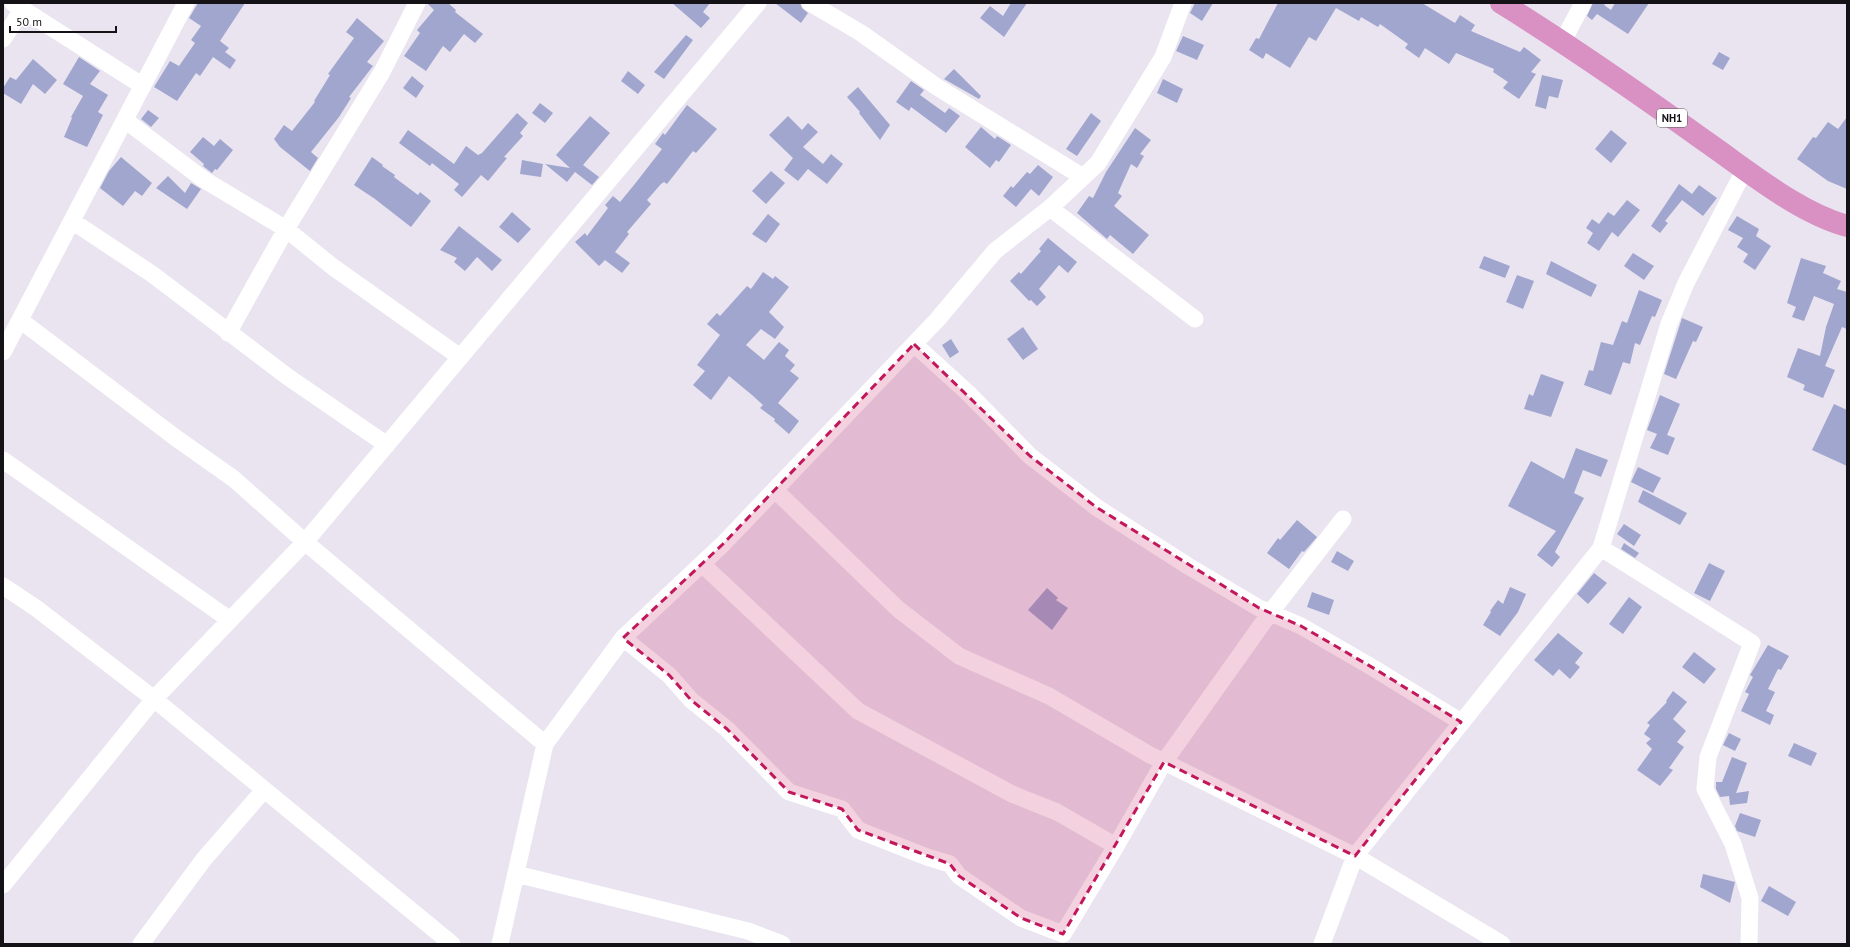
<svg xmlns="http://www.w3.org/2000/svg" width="1850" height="947" viewBox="0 0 1850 947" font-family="'PT Sans',sans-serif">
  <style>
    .building { fill: #a0a6ce }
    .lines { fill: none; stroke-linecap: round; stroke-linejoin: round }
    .minor { stroke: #fff; stroke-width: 17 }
    .highway { stroke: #d891c2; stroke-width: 22 }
    .marked { fill: #c2185b; fill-opacity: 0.2; stroke: #c2185b; stroke-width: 3; stroke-dasharray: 8 5; stroke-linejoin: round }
    .labels { text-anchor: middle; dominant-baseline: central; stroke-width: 4; stroke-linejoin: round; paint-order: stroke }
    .shield { fill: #fff; stroke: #5a595c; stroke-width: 1 }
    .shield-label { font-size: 11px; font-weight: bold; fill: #141216 }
  </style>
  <rect width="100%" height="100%" fill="#eae4f0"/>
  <path class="building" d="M198,3H245L220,41L229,48L225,52L236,60L230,69L213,57L200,76L196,73L177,101L154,87L170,61L179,66L195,43L191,40L201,26L189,18Z
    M427,3H448L456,10L455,12L483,34L475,43L464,34L450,52L443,46L426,71L404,56L420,33L417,30L434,10Z
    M672,3H710L703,12L710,18L701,28Z
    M775,3H800L802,8L808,13L801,23Z
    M1011,3H1027L1004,37L980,18L990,6L1003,16Z
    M1195,3H1213L1202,21L1190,13Z
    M1278,3H1422L1455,23L1460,15L1475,25L1471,31L1520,52L1524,47L1541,60L1531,72L1536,74L1519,99L1503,88L1508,82L1493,72L1494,69L1456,53L1449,64L1425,48L1419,58L1405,48L1408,44L1380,24L1378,27L1361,17L1359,21L1336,8L1316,41L1309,37L1290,68L1266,53L1263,59L1249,50L1256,38L1259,39Z
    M1593,3H1606L1604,5L1611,10L1615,3H1649L1628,34L1597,14L1592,20L1587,16Z
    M357,18L384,41L367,62L373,66L349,97L351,98L339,117L311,152L318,158L310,171L280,147L274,139L284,125L292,131L315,102L314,101L330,75L328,74L354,38L346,32Z
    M686,35L693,40L664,79L654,72Z
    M1183,36L1204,45L1197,60L1176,51Z
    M1719,52L1730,58L1723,70L1712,64Z
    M79,57L100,71L90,84L108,95L98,112L103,115L87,147L64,137L72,118L71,117L83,96L63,84Z
    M33,59L57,80L45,94L33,84L21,104L3,93V88L10,77L16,80Z
    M954,69L981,96L979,99L944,79Z
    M628,71L645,85L638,94L621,81Z
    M1542,75L1563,80L1558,98L1549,96L1546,109L1535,106Z
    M412,76L424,86L416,98L403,88Z
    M1163,79L1183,89L1177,103L1157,93Z
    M911,81L924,90L920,95L945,113L949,108L960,116L946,133L911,107L909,111L896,102Z
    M858,87L890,125L880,140L859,113L860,112L847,97Z
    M540,103L553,113L545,123L532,113Z
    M687,105L717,129L696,153L693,151L667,184L664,182L661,184L647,200L651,204L627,232L629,234L615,252L630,263L622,273L605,260L599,266L575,242L585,233L587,236L608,208L605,205L613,196L620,202L634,185L662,149L655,144L663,133L665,135Z
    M148,110L159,118L151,127L141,119Z
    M517,113L528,123L520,133L523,136L504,157L507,158L488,181L481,175L462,197L454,190L459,184L432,163L430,166L399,143L408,130L454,164L466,146L478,155L482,153Z
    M1091,113L1101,121L1077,156L1066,149Z
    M590,116L610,133L583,165L599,177L592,185L575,172L567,182L545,164L570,168L556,155Z
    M788,116L802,130L808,123L818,132L803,147L823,164L831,154L843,164L827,184L808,169L798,181L784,170L793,158L769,135Z
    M1847,117V189L1828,181L1797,159L1813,137L1816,138L1828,122L1838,129Z
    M981,127L995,139L997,136L1011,145L999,162L996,160L990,168L965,147Z
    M1135,128L1151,140L1140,154L1144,156L1137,168L1131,164L1118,193L1122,196L1114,206L1149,235L1133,254L1110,235L1107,239L1077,213L1089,196L1093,198L1106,172Z
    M1611,130L1627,143L1611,163L1595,149Z
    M203,137L214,146L220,139L233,150L217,170L215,169L212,173L203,166L204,164L190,152Z
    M121,157L152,183L142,196L135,191L123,206L100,188L109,171Z
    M372,157L383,165L382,166L395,175L394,177L418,195L420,192L431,201L411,227L375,199L354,185Z
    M522,160L543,164L541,177L520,174Z
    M1038,165L1053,177L1039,196L1031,189L1016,207L1003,196L1011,186L1013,188L1027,172L1030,174Z
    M771,171L785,183L766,204L752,191Z
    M168,176L185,193L191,183L201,189L187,209L156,188Z
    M1679,184L1692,194L1699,185L1717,198L1703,216L1682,200L1665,221L1668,223L1660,233L1651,226Z
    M1627,200L1640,210L1618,237L1612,232L1599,251L1587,243L1593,233L1586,228L1592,219L1599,224L1608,212L1614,216Z
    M512,212L531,229L518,243L499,227Z
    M768,214L780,224L766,243L752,234Z
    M1737,216L1759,229L1756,236L1771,246L1755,270L1743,262L1748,254L1737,247L1743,238L1728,230Z
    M459,226L502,260L492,271L477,257L465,271L454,262L457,258L440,250Z
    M1048,238L1077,262L1068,273L1059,265L1039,289L1046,297L1037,306L1031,300L1029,301L1010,281L1019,272L1021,274L1041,251L1039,249Z
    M1633,253L1654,266L1644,280L1624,266Z
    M1484,256L1510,266L1505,278L1479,268Z
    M1801,258L1826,266L1823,273L1841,281L1837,289L1847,292V329L1842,327L1825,366L1835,370L1823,398L1803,390L1805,385L1787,377L1798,348L1820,356L1826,327L1834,304L1814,296L1804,321L1792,317L1796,307L1787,303Z
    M1551,261L1597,285L1591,297L1546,274Z
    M763,272L773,279L775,276L789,287L769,312L784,327L775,339L761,329L746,345L764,360L779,342L789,350L785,356L795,365L790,371L799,378L778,403L799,421L789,434L774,421L775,419L760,408L763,405L752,395L729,376L711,400L693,385L705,371L697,365L720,335L707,324L717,313L720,316L747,286L751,289Z
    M1517,275L1534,281L1523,309L1506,302Z
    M1639,290L1662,300L1655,317L1652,316L1640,345L1635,343L1630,364L1623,362L1611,395L1584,385L1589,370L1593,371L1601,342L1613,345L1622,321L1627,323Z
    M1682,318L1703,327L1696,342L1693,341L1676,379L1664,374Z
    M1023,327L1038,349L1023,360L1007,339Z
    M951,339L959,352L950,358L942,345Z
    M1541,374L1564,382L1551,417L1524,409L1529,394L1533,396Z
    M1660,395L1680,404L1667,435L1675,438L1668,455L1650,448L1657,434L1647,430Z
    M1834,404L1847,410V466L1812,450Z
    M1576,448L1608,460L1601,477L1583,470L1574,493L1584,498L1555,552L1560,557L1552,567L1537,555L1556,531L1508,506L1531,461L1564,479Z
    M1638,467L1661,478L1653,493L1631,482Z
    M1643,490L1687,513L1680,525L1638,502Z
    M1297,520L1317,537L1304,552L1302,551L1289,569L1267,553L1278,538L1280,540Z
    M1624,524L1641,535L1634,546L1617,534Z
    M1624,543L1639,553L1635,558L1621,549Z
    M1337,551L1354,561L1348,571L1331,562Z
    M1709,563L1725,571L1710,601L1694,593Z
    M1594,573L1607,583L1588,604L1577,594Z
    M1510,587L1526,594L1518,612L1500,636L1483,625L1491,612L1490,611L1498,600L1503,604Z
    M1047,588L1058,598L1056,600L1068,608L1052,630L1028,610Z
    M1312,592L1334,600L1329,615L1307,607Z
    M1629,597L1642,607L1623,634L1609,624Z
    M1558,633L1583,653L1575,663L1580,667L1570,679L1559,669L1553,676L1534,660Z
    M1768,645L1789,656L1781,670L1778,669L1768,689L1775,692L1766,711L1774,715L1770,725L1741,711L1749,694L1745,692L1753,677L1750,675Z
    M1694,652L1716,669L1704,684L1682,667Z
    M1673,691L1687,702L1673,719L1686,731L1677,742L1684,747L1669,768L1673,770L1660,786L1637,770L1652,749L1646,743L1651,739L1644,734L1650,725L1647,723L1667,702L1666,701Z
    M1729,733L1741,739L1735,751L1723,745Z
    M1794,743L1817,753L1811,766L1788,756Z
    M1732,757L1747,763L1736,793L1749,791L1747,803L1730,805L1729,796L1720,797L1716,789V782H1722Z
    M1740,813L1761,820L1755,837L1737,831L1735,826Z
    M1703,874L1735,882L1730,903L1700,887Z
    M1769,886L1796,902L1788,916L1761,901Z"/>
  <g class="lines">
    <path class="minor" d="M13,3L143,86
      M810,3L861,33L937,87L1083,177
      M3,39L22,10
      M1563,41L1583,3
      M125,120L203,179L286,229L333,267L460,357
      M1050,208L1195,319
      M72,221L152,274L288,377L387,445
      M20,320L176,438L234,479L305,542L545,744
      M228,333L286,229L382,72L417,3
      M914,344L968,393L1030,456L1096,507L1188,566L1259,608L1301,626L1375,669L1461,722
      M3,352L186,3
      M3,460L230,620
      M775,490L898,609L959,656L1049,696L1150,755L1355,856L1502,944
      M1601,548L1752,643L1708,757L1705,789L1733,844L1750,898L1749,944
      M702,564L858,711L1012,794L1057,812L1116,846
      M3,586L36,608L154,699L452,944
      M623,638L669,675L691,700L727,729L789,792L842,809L858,830L927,857L950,864L959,876L1021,918L1063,934L1116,846L1164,762L1270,613L1343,519
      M516,874L748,931L782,944
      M3,885L154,699L305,542L758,3
      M141,944L204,859L264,790
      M500,944L545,744L623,638L723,544L937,320L995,251L1050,208L1098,163L1163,57L1183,3
      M1322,944L1355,856L1601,548L1669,324L1686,283L1745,169"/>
    <path class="highway" d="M1501,3C1571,46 1638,93 1705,141C1747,170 1797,212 1847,226"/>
  </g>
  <path class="marked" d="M914,344L1030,456L1096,507L1259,608L1301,626L1375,669L1461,722L1355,856L1164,762L1063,934L1021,918L959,876L950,864L858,830L842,809L789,792L727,729L691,700L669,675L623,638L723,544Z"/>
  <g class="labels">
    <rect class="shield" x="1657" y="109" width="30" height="18" rx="3"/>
    <g class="shield-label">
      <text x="1672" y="118">NH1</text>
    </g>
  </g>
  <rect width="1850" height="947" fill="none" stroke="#141216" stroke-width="8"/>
  <path d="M10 26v6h106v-6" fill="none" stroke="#141216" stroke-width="2"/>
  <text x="16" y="26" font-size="12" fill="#141216" stroke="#ffffff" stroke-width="3" paint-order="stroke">50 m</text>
</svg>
